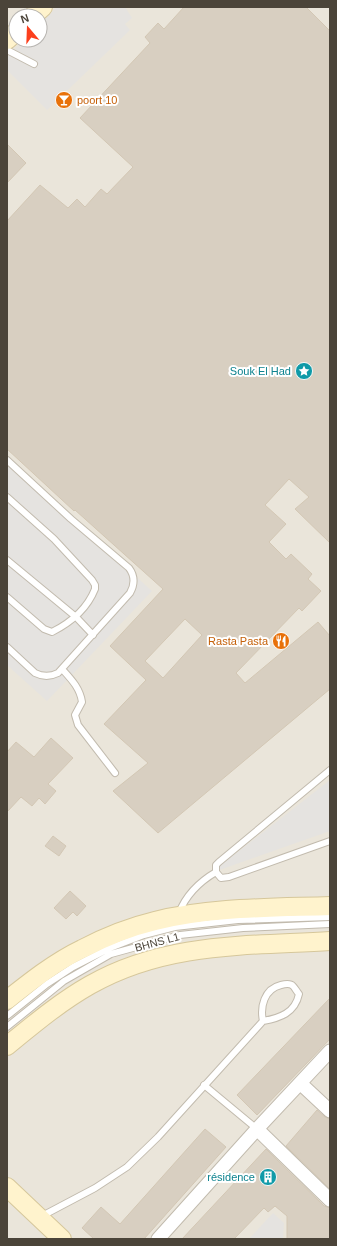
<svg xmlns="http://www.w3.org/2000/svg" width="337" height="1246" viewBox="0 0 337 1246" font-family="Arial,sans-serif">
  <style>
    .residential { fill: #eae5da; fill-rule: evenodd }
    .parking { fill: #e5e3e0 }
    .building { fill: #d8cfc1; stroke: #d3c7b4; fill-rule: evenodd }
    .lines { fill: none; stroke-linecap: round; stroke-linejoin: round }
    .lane-casing { stroke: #c2bbae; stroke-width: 8 }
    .street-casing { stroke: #c2bbae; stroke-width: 15 }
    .secondary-casing { stroke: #d6c79b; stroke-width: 20 }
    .lane { stroke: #fff; stroke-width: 6 }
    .street { stroke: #fff; stroke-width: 13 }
    .secondary { stroke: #fff3cd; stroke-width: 18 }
    .labels { text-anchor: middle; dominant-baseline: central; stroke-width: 4; stroke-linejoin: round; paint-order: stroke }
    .food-label { font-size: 11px; fill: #c56008; stroke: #fff; text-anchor: start }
    .culture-label { font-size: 11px; fill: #0d838f; stroke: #fff; text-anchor: end }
    .street-label { font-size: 11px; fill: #4b4439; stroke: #fff }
  </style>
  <rect width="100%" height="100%" fill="#f6f3ec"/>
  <path class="residential" d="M7,7H330V1239H7ZM16,16H40V40H16Z"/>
  <path class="parking" d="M57,7H125L132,18L125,24L130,30L47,110L7,70V57L24,40H40V24Z
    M7,460L152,591L47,701L7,665Z
    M330,780V831L211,873Z
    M273,1213L284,1223L283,1239H249Z"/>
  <path class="building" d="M184,7H306L330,31V543L295,509L309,497L289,479L265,505L286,524L269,542L286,559L291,554L312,574L308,579L321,591L302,611L299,608L236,673L245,683L318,622L330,636V689L158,833L113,791L148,763L104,724L146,680L110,646L163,589L75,510L74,511L7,449V221L40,185L68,208L77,199L85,207L101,189L107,194L133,167L80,118L150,43L145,37L158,23L164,29ZM185,619L202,635L163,678L145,661Z
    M7,144L26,163L7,183Z
    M51,738L73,758L48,784L56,791L45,804L39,798L32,806L21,797L7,812V752L16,742L34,757Z
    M53,836L66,846L59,856L45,846Z
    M70,891L86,906L77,916L73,912L66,919L54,908Z
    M330,998V1039L257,1115L237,1095Z
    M317,1110L325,1117L330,1119V1189L286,1146Z
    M205,1129L226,1147L144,1239H94L82,1228L101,1207L120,1224Z
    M266,1149L324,1206L330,1208V1239H287V1216L275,1206L268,1212L264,1208L234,1239H182Z"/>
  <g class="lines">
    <g class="lane-casing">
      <path id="lane" d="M7,50L34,64
        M7,460L71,519L129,568C135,576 135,584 130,593L58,673C50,677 43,677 35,673L7,647
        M7,497L54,539L92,580L95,585V589C87,609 70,623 52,632L44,629L7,597
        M7,560L76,617L93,635
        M62,669C71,679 80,688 82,702L75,715L78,725L115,773
        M330,770L219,862L216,865V872L221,878L229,877L330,841
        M179,913C186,895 199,882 216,872
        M7,1016L47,984L73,967L110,948L144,935L175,927L238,920L330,917
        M7,1027L64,981L111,954L180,935L243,928L330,924
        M204,1085L257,1129
        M42,1216L95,1188L127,1167L158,1137L263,1021C280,1018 295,1013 299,994C297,992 295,988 293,986C290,983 285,984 281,985C264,989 260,1007 263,1021"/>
    </g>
    <g class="street-casing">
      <path id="street" d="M300,1083L330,1111
        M257,1129L330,1200
        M158,1239L257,1129L330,1051"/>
    </g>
    <g class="secondary-casing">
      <path id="secondary" d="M33,16L43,7
        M7,40L16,32
        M7,1000C31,981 55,962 82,949C105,937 130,927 155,921C210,907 274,908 330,906
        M7,1046C34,1024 60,1002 90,985C165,942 247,946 330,941
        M7,1187L62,1239"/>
    </g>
    <use href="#lane" class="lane"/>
    <use href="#street" class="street"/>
    <use href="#secondary" class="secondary"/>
  </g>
  <defs>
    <g id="bar-disc" transform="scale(0.9)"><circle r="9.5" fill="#e8710a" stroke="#fff"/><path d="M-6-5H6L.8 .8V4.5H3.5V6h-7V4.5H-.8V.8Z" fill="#fff"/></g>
    <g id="sight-disc" transform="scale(0.9)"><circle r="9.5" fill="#0f9aa8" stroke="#fff"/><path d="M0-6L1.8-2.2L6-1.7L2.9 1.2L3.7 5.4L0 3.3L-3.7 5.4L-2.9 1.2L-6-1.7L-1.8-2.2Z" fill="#fff"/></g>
    <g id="restaurant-disc" transform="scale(0.9)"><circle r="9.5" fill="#e8710a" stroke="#fff"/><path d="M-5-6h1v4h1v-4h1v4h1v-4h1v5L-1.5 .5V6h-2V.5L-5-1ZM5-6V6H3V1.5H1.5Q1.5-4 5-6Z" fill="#fff"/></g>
    <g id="building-disc" transform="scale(0.9)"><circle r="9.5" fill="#0f9aa8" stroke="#fff"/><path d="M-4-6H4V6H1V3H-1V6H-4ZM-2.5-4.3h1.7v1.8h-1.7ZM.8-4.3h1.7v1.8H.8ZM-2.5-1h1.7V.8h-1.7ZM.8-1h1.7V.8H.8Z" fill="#fff"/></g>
  </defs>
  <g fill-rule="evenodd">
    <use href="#bar-disc" x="64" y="100"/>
    <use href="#sight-disc" x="304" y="371"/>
    <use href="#restaurant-disc" x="281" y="641"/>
    <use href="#building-disc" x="268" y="1177"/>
  </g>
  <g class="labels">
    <g class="food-label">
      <text x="77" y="100">poort 10</text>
      <text x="268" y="641" text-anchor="end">Rasta Pasta</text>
    </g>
    <g class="culture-label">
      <text x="291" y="371">Souk El Had</text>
      <text x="255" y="1177">résidence</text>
    </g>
    <g class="street-label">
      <text transform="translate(157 942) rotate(-15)">BHNS L1</text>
    </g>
  </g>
  <rect width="337" height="1246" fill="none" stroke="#4b4439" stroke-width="16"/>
  <g transform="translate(28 28) rotate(341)"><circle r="19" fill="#ffffff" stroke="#b7b4b0"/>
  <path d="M0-3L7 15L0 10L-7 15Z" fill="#fc3f1d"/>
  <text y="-6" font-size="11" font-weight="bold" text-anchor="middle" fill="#4b4439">N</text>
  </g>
</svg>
